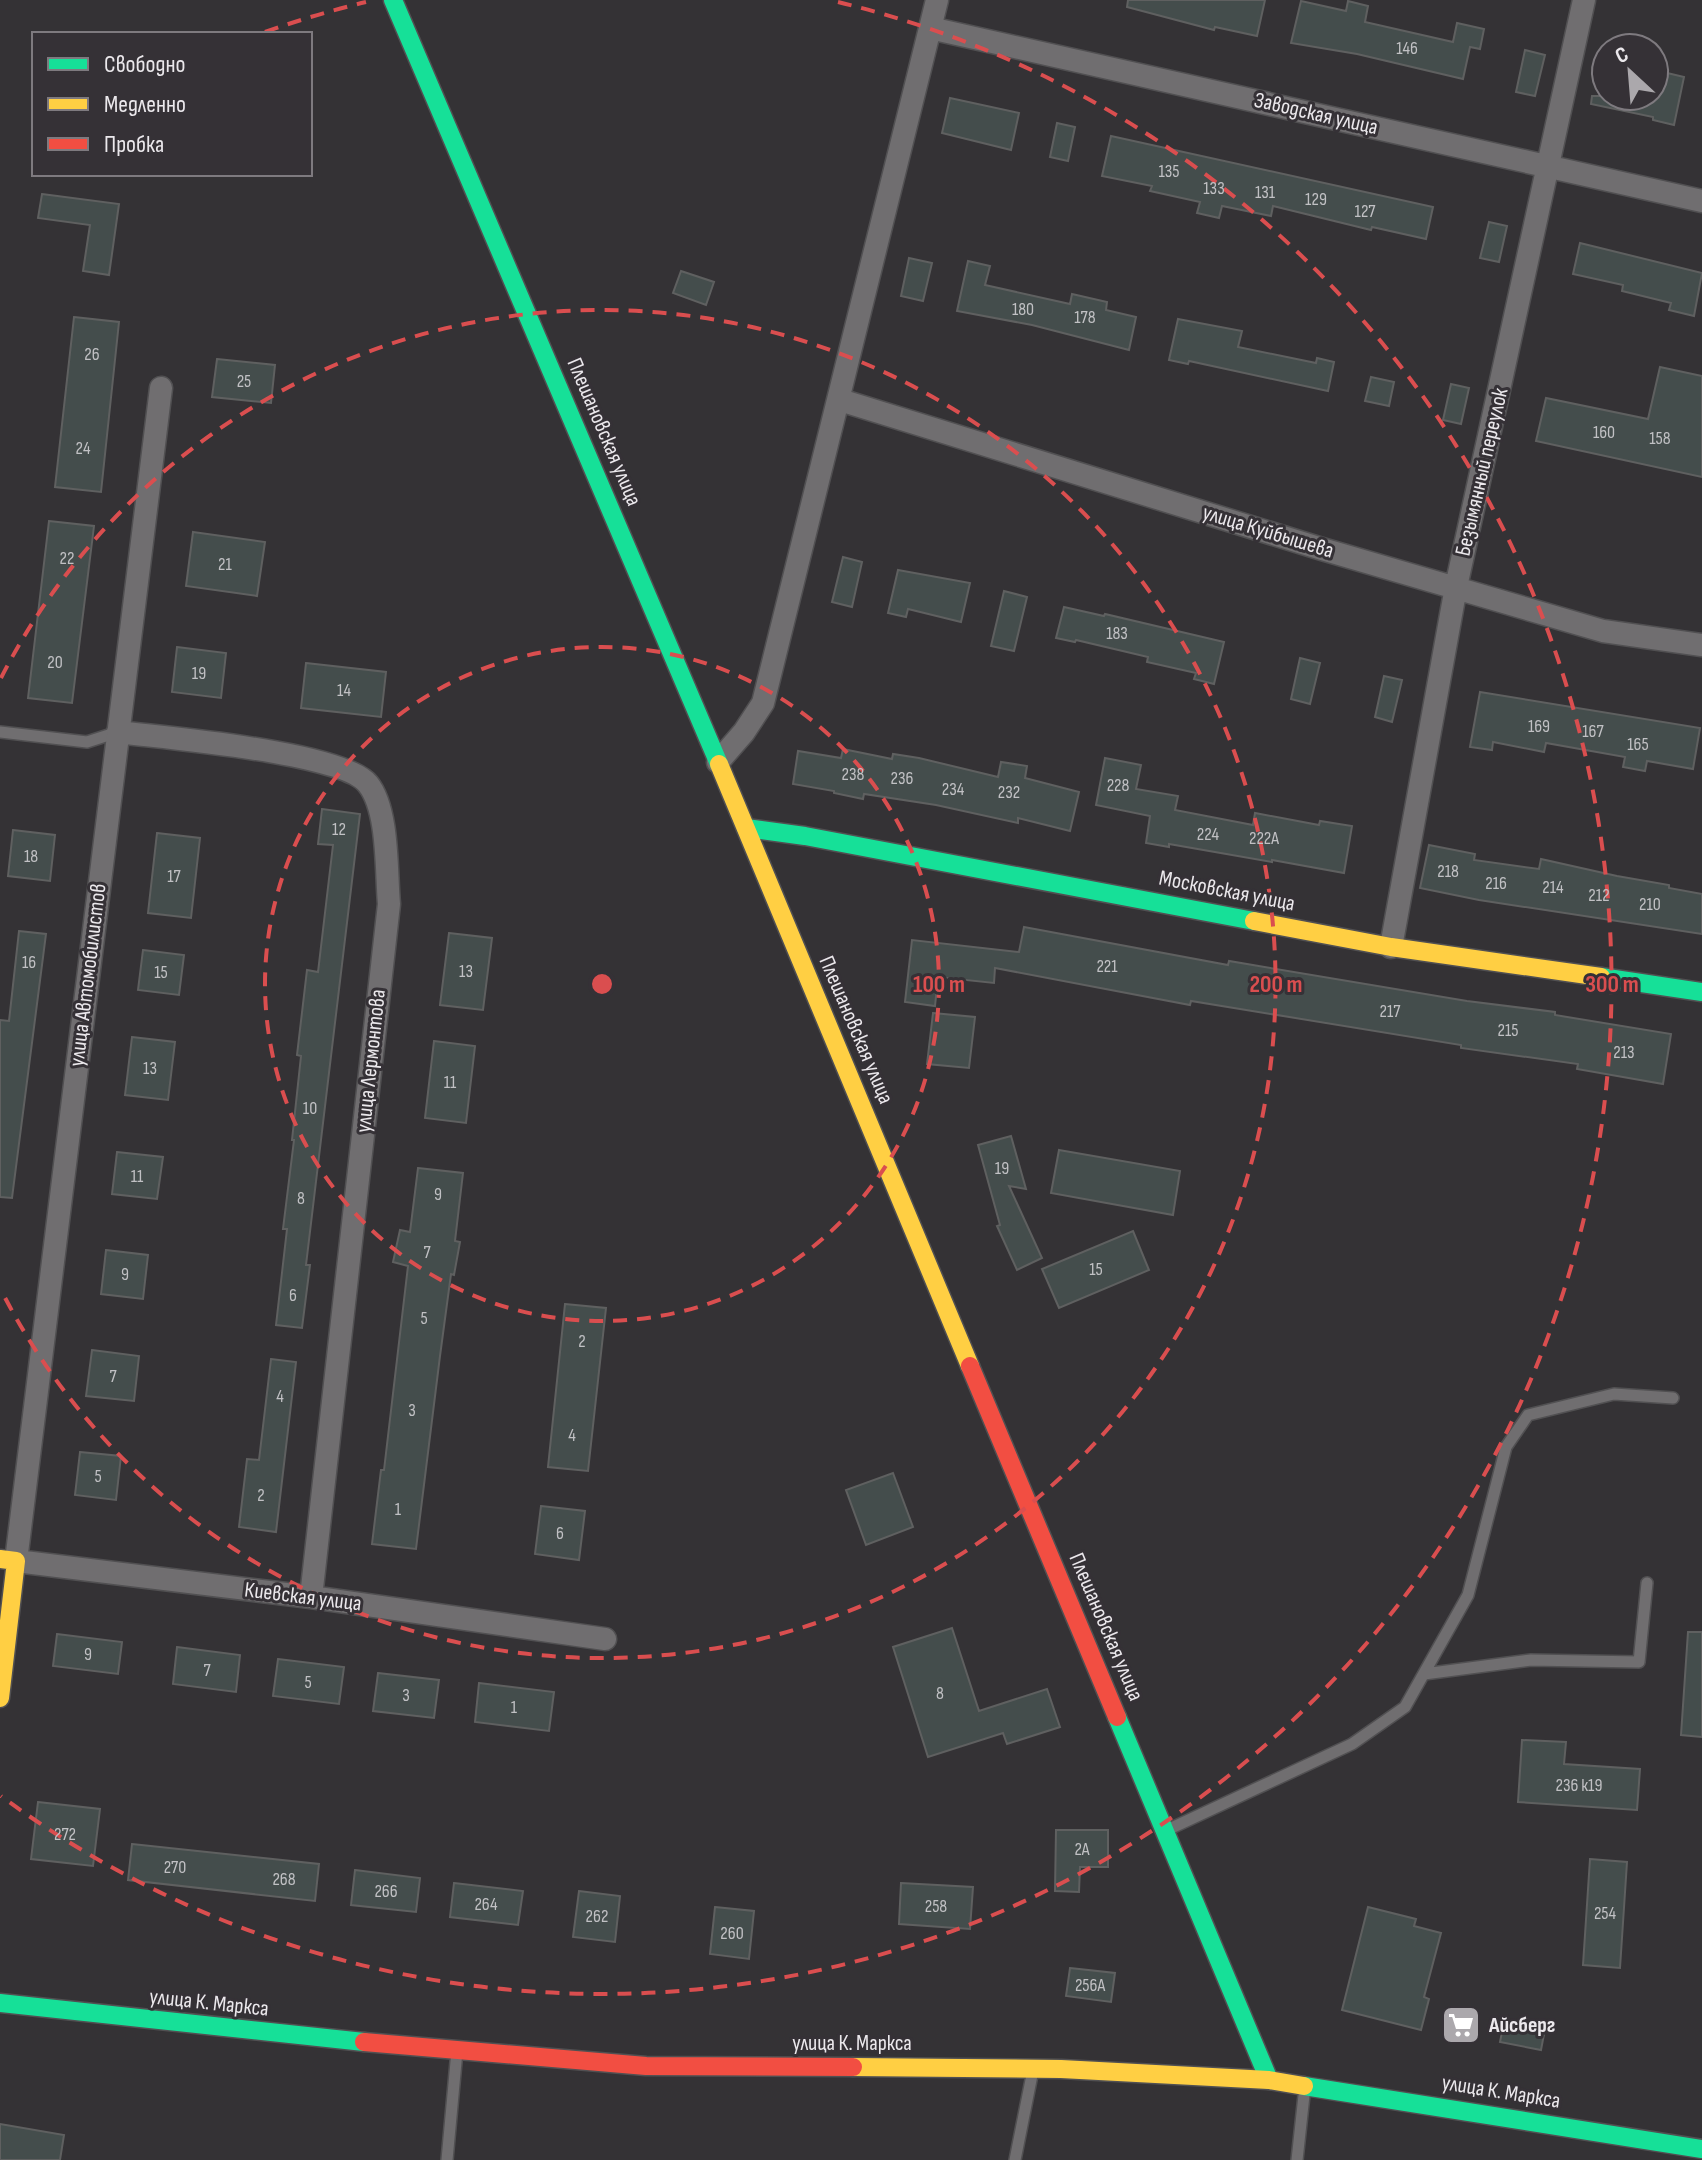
<svg xmlns="http://www.w3.org/2000/svg" width="1702" height="2160" viewBox="0 0 1702 2160" font-family="'Sofia Sans Condensed',sans-serif">
  <style>
    .building { fill: #444d4c; stroke: #5f6060; stroke-width: 2 }
    .lines { fill: none; stroke-linecap: round; stroke-linejoin: round }
    .lane-casing { stroke: #515052; stroke-width: 14 }
    .street-casing { stroke: #515052; stroke-width: 25 }
    .fast-casing { stroke: #515052; stroke-width: 21 }
    .slow-casing { stroke: #515052; stroke-width: 21 }
    .jam-casing { stroke: #515052; stroke-width: 21 }
    .lane { stroke: #706e70; stroke-width: 11 }
    .street { stroke: #706e70; stroke-width: 22 }
    .fast { stroke: #16e098; stroke-width: 18 }
    .slow { stroke: #ffcf43; stroke-width: 18 }
    .jam { stroke: #f24e42; stroke-width: 18 }
    .ring { fill: none; stroke: #da4e4f; stroke-width: 4; stroke-dasharray: 14 10 }
    .labels { text-anchor: middle; dominant-baseline: central; stroke-width: 6; stroke-linejoin: round; paint-order: stroke }
    .number-label { font-size: 18px; fill: #c1c1c4 }
    .street-label { font-size: 22px; fill: #ebe8ec; stroke: #353136 }
    .poi-label { font-size: 22px; font-weight: bold; fill: #ebe8ec; stroke: #353136; text-anchor: start }
    .centre { fill: #da4e4f; stroke: #353136; stroke-width: 4 }
    .ring-label { font-size: 24px; text-anchor: middle; font-weight: bold; fill: #da4e4f; stroke: #353136; stroke-width: 6; stroke-linejoin: round; paint-order: stroke }
  </style>
  <rect width="100%" height="100%" fill="#343235"/>
  <path class="building" d="M1128,0H1265L1257,36L1215,27L1214,30L1127,7Z
    M1301,1L1346,11L1348,1L1368,6L1365,22L1453,42L1457,23L1484,29L1480,49L1470,47L1463,79L1357,54L1291,43Z
    M1525,50L1545,55L1535,96L1516,92Z
    M1663,72L1684,77L1674,125L1653,120V117L1591,104L1592,96H1658Z
    M950,98L1019,113L1011,150L942,133Z
    M1057,123L1075,127L1068,161L1050,157Z
    M1111,136L1433,207L1426,239L1372,227L1371,230L1273,206L1271,216L1222,206L1219,218L1197,213L1200,202L1150,191L1152,186L1102,176Z
    M42,194L119,204L109,275L83,271L90,225L38,218Z
    M1489,222L1507,226L1499,262L1480,258Z
    M1580,243L1702,273L1694,316L1669,310L1671,303L1622,291L1623,285L1573,274Z
    M909,258L932,263L923,301L901,296Z
    M968,261L990,266L985,285L1070,304L1072,294L1107,302L1106,310L1136,317L1129,350L1032,325L957,311Z
    M681,271L714,282L706,305L673,293Z
    M74,317L119,322L101,492L55,487Z
    M1178,319L1242,331L1238,347L1316,363L1317,358L1334,362L1328,391L1189,361L1188,364L1169,360Z
    M217,359L275,365L271,403L212,397Z
    M1660,367L1702,376V477L1536,441L1546,398L1648,419Z
    M1371,377L1394,382L1389,406L1365,401Z
    M1451,384L1469,388L1461,424L1443,420Z
    M49,521L94,526L72,703L28,698Z
    M193,532L265,542L257,596L186,586Z
    M843,557L862,562L852,607L832,602Z
    M898,570L970,583L961,622L908,609L906,617L888,613Z
    M1004,591L1027,597L1014,651L991,646Z
    M1064,607L1104,616L1105,614L1224,642L1214,684L1194,679L1196,673L1147,662L1148,657L1076,640L1075,642L1056,638Z
    M177,647L226,653L221,698L172,692Z
    M1300,658L1320,663L1310,704L1291,699Z
    M306,663L386,672L381,717L301,708Z
    M1384,676L1402,680L1392,722L1375,717Z
    M1480,692L1700,728L1693,769L1647,761L1645,771L1623,767L1625,757L1546,743L1544,752L1493,742L1492,750L1470,747Z
    M843,749L892,759L893,754L919,758L998,777L1001,762L1027,766L1025,778L1079,792L1070,831L1018,818V823L936,805L864,794L863,799L834,793V791L793,784L798,751L841,758Z
    M1105,758L1141,765L1136,789L1178,796L1175,810L1253,825L1255,813L1319,825L1320,821L1352,826L1344,873L1272,860V862L1169,844V847L1146,843L1150,816L1096,805Z
    M322,809L360,814L306,1265H310L302,1328L276,1325L287,1229H283L294,1140H292L301,1056L297,1055L307,970L318,972L333,845L318,844Z
    M13,830L55,835L50,881L8,876Z
    M157,833L200,838L191,918L148,913Z
    M1429,845L1475,854L1474,860L1539,869L1541,859L1617,876L1669,885V888L1702,894V934L1479,900L1420,888Z
    M1024,927L1228,965L1229,961L1467,1001L1555,1012V1015L1671,1034L1663,1084L1577,1069L1578,1064L1461,1048V1045L1191,1001L1190,1005L995,968L994,983L938,977L935,1006L905,1002L912,940L1019,952Z
    M19,931L46,934L12,1198L0,1197V1020L9,1021Z
    M449,933L492,938L483,1010L440,1005Z
    M143,950L184,955L179,995L138,990Z
    M933,1013L975,1017L969,1068L927,1064Z
    M132,1037L175,1042L168,1100L125,1095Z
    M434,1041L475,1046L466,1123L425,1118Z
    M1011,1136L1026,1189L1009,1186L1042,1258L1017,1270L997,1226L1000,1225L978,1145Z
    M1059,1150L1180,1171L1173,1215L1051,1193Z
    M117,1152L163,1157L157,1199L112,1194Z
    M418,1168L463,1173L455,1241L460,1242L454,1275L451,1274L440,1356L416,1549L372,1544L381,1470H384L408,1266L393,1262L400,1230L410,1232Z
    M1133,1231L1149,1270L1059,1308L1042,1269Z
    M106,1250L148,1255L143,1299L101,1294Z
    M565,1304L606,1308L588,1471L548,1467Z
    M92,1350L139,1356L134,1401L86,1396Z
    M271,1359L296,1362L276,1532L239,1527L247,1459L259,1460Z
    M80,1452L121,1456L116,1500L75,1495Z
    M893,1473L913,1527L866,1545L846,1490Z
    M541,1506L585,1511L579,1560L535,1554Z
    M952,1628L979,1711L1047,1689L1060,1727L1007,1744L1003,1733L928,1757L893,1647Z
    M1688,1632H1702V1737L1681,1735Z
    M57,1634L122,1642L118,1674L53,1666Z
    M177,1647L240,1655L236,1692L173,1684Z
    M278,1659L344,1667L339,1704L273,1696Z
    M378,1673L439,1680L434,1718L373,1711Z
    M479,1683L554,1692L549,1731L475,1722Z
    M1522,1740L1566,1742L1564,1764L1640,1769L1637,1810L1518,1802Z
    M38,1802L100,1809L93,1866L31,1859Z
    M1056,1830H1108V1867H1080L1079,1892L1055,1891Z
    M132,1844L319,1864L315,1901L128,1880Z
    M1590,1859L1627,1862L1620,1968L1583,1965Z
    M355,1870L420,1878L416,1912L351,1905Z
    M454,1883L523,1891L518,1925L450,1917Z
    M901,1883L973,1887L970,1929L899,1924Z
    M579,1891L620,1896L615,1942L573,1937Z
    M715,1907L754,1911L749,1959L710,1954Z
    M1368,1907L1416,1919L1414,1926L1441,1933L1424,1997L1429,1999L1421,2030L1342,2010Z
    M1070,1968L1115,1973L1111,2002L1066,1996Z
    M1504,2022L1545,2029L1541,2050L1500,2042Z
    M0,2124L64,2135L60,2160H0Z"/>
  <g class="lines">
    <g class="lane-casing">
      <path id="lane" d="M0,732L87,742L118,732
        M1424,1674L1531,1660L1639,1662L1647,1583
        M1165,1831L1352,1744L1405,1707L1468,1595L1506,1447L1528,1415L1614,1394L1673,1398
        M447,2160L457,2051
        M1015,2160L1033,2070
        M1297,2160L1305,2086"/>
    </g>
    <g class="street-casing">
      <path id="street" d="M930,28L1702,201
        M161,388L16,1561L311,1597L605,1639
        M840,400L1322,549L1603,631L1702,645
        M118,732C165,738 343,752 368,784C389,810 386,872 389,904L311,1597
        M718,762L744,732L763,703L937,0
        M1391,947L1456,587L1584,0"/>
    </g>
    <g class="fast-casing">
      <path id="fast" d="M393,0L719,764
        M746,828L805,836L1254,921
        M1601,977L1702,992
        M1117,1717L1269,2080
        M0,2003L364,2042
        M1304,2086L1702,2149"/>
    </g>
    <g class="slow-casing">
      <path id="slow" d="M719,764L970,1366
        M1254,921L1391,947L1601,977
        M0,1559L16,1561L0,1698
        M853,2067L1061,2069L1269,2080L1304,2086"/>
    </g>
    <g class="jam-casing">
      <path id="jam" d="M970,1366L1117,1717
        M364,2042L646,2066L853,2067"/>
    </g>
    <use href="#lane" class="lane"/>
    <use href="#street" class="street"/>
    <use href="#fast" class="fast"/>
    <use href="#slow" class="slow"/>
    <use href="#jam" class="jam"/>
  </g>
  <g class="ring">
    <circle cx="602" cy="984" r="337"/>
    <path d="M1 678A674 674 0 1 1 1 1290"/>
    <path d="M265 32A1010 1010 0 0 1 366 2M838 2A1010 1010 0 1 1 1 1796"/>
  </g>
  <defs>
    <g id="supermarket-square" transform="scale(2)"><rect x="-9" y="-9" width="18" height="18" rx="4" fill="#aba8ac" stroke="#353136"/><path d="M-6-5.5h2.5l.6 2H6L4.5 2H-2.5L-4.4-4H-6ZM-1.5 3.2a1.3 1.3 0 1 0 .1 0ZM3 3.2a1.3 1.3 0 1 0 .1 0Z" fill="#fff"/></g>
  </defs>
  <g fill-rule="evenodd">
    <use href="#supermarket-square" x="1461" y="2025"/>
  </g>
  <g class="labels">
    <g class="number-label">
      <text x="1407" y="48">146</text>
      <text x="1169" y="171">135</text>
      <text x="1214" y="188">133</text>
      <text x="1265" y="192">131</text>
      <text x="1316" y="199">129</text>
      <text x="1365" y="211">127</text>
      <text x="1023" y="309">180</text>
      <text x="1085" y="317">178</text>
      <text x="92" y="354">26</text>
      <text x="244" y="381">25</text>
      <text x="1604" y="432">160</text>
      <text x="1660" y="438">158</text>
      <text x="83" y="448">24</text>
      <text x="67" y="558">22</text>
      <text x="225" y="564">21</text>
      <text x="1117" y="633">183</text>
      <text x="55" y="662">20</text>
      <text x="199" y="673">19</text>
      <text x="344" y="690">14</text>
      <text x="1539" y="726">169</text>
      <text x="1593" y="731">167</text>
      <text x="1638" y="744">165</text>
      <text x="853" y="774">238</text>
      <text x="902" y="778">236</text>
      <text x="1118" y="785">228</text>
      <text x="953" y="789">234</text>
      <text x="1009" y="792">232</text>
      <text x="339" y="829">12</text>
      <text x="1208" y="834">224</text>
      <text x="1264" y="838">222А</text>
      <text x="31" y="856">18</text>
      <text x="1448" y="871">218</text>
      <text x="174" y="876">17</text>
      <text x="1496" y="883">216</text>
      <text x="1553" y="887">214</text>
      <text x="1599" y="895">212</text>
      <text x="1650" y="904">210</text>
      <text x="29" y="962">16</text>
      <text x="1107" y="966">221</text>
      <text x="466" y="971">13</text>
      <text x="161" y="972">15</text>
      <text x="1390" y="1011">217</text>
      <text x="1508" y="1030">215</text>
      <text x="1624" y="1052">213</text>
      <text x="150" y="1068">13</text>
      <text x="450" y="1082">11</text>
      <text x="310" y="1108">10</text>
      <text x="1002" y="1168">19</text>
      <text x="137" y="1176">11</text>
      <text x="438" y="1194">9</text>
      <text x="301" y="1198">8</text>
      <text x="427" y="1252">7</text>
      <text x="1096" y="1269">15</text>
      <text x="125" y="1274">9</text>
      <text x="293" y="1295">6</text>
      <text x="424" y="1318">5</text>
      <text x="582" y="1341">2</text>
      <text x="113" y="1376">7</text>
      <text x="280" y="1396">4</text>
      <text x="412" y="1410">3</text>
      <text x="572" y="1435">4</text>
      <text x="98" y="1476">5</text>
      <text x="261" y="1495">2</text>
      <text x="398" y="1509">1</text>
      <text x="560" y="1533">6</text>
      <text x="88" y="1654">9</text>
      <text x="207" y="1670">7</text>
      <text x="308" y="1682">5</text>
      <text x="940" y="1693">8</text>
      <text x="406" y="1695">3</text>
      <text x="514" y="1707">1</text>
      <text x="1579" y="1785">236 к19</text>
      <text x="65" y="1834">272</text>
      <text x="1082" y="1849">2А</text>
      <text x="175" y="1867">270</text>
      <text x="284" y="1879">268</text>
      <text x="386" y="1891">266</text>
      <text x="486" y="1904">264</text>
      <text x="936" y="1906">258</text>
      <text x="1605" y="1913">254</text>
      <text x="597" y="1916">262</text>
      <text x="732" y="1933">260</text>
      <text x="1090" y="1985">256А</text>
    </g>
    <g class="street-label">
      <text transform="translate(1316 114) rotate(13)">Заводская улица</text>
      <text transform="translate(604 432) rotate(67)">Плешановская улица</text>
      <text transform="translate(1482 472) rotate(-77)">Безымянный переулок</text>
      <text transform="translate(1268 532) rotate(17)">улица Куйбышева</text>
      <text transform="translate(1227 891) rotate(11)">Московская улица</text>
      <text transform="translate(88 975) rotate(-83)">улица Автомобилистов</text>
      <text transform="translate(856 1030) rotate(67)">Плешановская улица</text>
      <text transform="translate(371 1061) rotate(-84)">улица Лермонтова</text>
      <text transform="translate(303 1597) rotate(7)">Киевская улица</text>
      <text transform="translate(1106 1627) rotate(67)">Плешановская улица</text>
      <text transform="translate(209 2003) rotate(6)">улица К. Маркса</text>
      <text x="852" y="2043">улица К. Маркса</text>
      <text transform="translate(1501 2092) rotate(9)">улица К. Маркса</text>
    </g>
    <g class="poi-label">
      <text x="1489" y="2025">Айсберг</text>
    </g>
  </g>
  <circle cx="602" cy="984" r="12" class="centre"/>
  <g class="ring-label">
    <text x="939" y="992">100 m</text>
    <text x="1276" y="992">200 m</text>
    <text x="1612" y="992">300 m</text>
  </g>
  <rect x="32" y="32" width="280" height="144" fill="#353136" stroke="#7e7a7f" stroke-width="2"/>
  <rect x="48" y="58" width="40" height="12" fill="#16e098" stroke="#7e7a7f" stroke-width="2"/>
  <text x="104" y="72" font-size="24" fill="#ebe8ec">Свободно</text>
  <rect x="48" y="98" width="40" height="12" fill="#ffcf43" stroke="#7e7a7f" stroke-width="2"/>
  <text x="104" y="112" font-size="24" fill="#ebe8ec">Медленно</text>
  <rect x="48" y="138" width="40" height="12" fill="#f24e42" stroke="#7e7a7f" stroke-width="2"/>
  <text x="104" y="152" font-size="24" fill="#ebe8ec">Пробка</text>
  <g transform="translate(1630 72) rotate(334)"><circle r="38" fill="#353136" stroke="#7e7a7f" stroke-width="2"/>
  <path d="M0-6L14 30L0 20L-14 30Z" fill="#aba8ac"/>
  <text y="-12" font-size="22" font-weight="bold" text-anchor="middle" fill="#ebe8ec">С</text>
  </g>
</svg>
